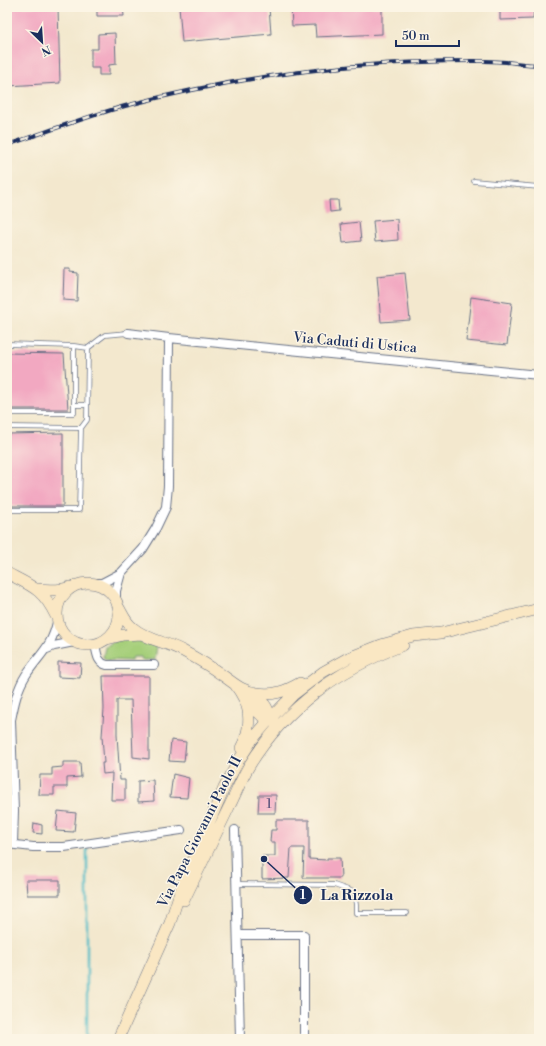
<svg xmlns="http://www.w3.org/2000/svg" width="546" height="1046" viewBox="0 0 546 1046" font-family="'Libre Bodoni',serif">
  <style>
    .green { fill: #a6cf7a; stroke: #607f6c }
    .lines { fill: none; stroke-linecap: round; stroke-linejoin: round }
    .stream { stroke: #4fbdc7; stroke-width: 2.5 }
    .building { fill: #f2a8c1 }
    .lane-casing { stroke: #677085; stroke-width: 5.5 }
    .street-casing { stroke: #677085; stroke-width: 10 }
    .secondary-casing { stroke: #677085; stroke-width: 12 }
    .lane { stroke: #fff; stroke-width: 4 }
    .street { stroke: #fff; stroke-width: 8 }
    .secondary { stroke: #fae7c3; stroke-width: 11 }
    .rail-casing { stroke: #1b2f5e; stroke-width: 4 }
    .rail { stroke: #fcf5e5; stroke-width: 2.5; stroke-dasharray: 8; stroke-linecap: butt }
    .labels { text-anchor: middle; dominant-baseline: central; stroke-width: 3; stroke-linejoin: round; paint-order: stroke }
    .number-label { font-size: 12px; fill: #514d77 }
    .street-label { font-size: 14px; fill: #1b2f5e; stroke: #fcf5e5 }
    .leader { fill: none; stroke: #1b2f5e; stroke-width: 1.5 }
    .callout-dot { fill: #1b2f5e; stroke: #fcf5e5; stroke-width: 1.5 }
    .mark-label { font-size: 12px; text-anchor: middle; font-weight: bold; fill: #fff }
    .callout-label { font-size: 15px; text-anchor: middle; font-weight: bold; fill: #1b2f5e; stroke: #fcf5e5; stroke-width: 3; stroke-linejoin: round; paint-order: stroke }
  </style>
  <rect width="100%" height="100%" fill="#fcf5e5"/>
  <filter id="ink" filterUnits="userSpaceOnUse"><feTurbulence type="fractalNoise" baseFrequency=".025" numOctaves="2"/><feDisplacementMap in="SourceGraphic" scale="8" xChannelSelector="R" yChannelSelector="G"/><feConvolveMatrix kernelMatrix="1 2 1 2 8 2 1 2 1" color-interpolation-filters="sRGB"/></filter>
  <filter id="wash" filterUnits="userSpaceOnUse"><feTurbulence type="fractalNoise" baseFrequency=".012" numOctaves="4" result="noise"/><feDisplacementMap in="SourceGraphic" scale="16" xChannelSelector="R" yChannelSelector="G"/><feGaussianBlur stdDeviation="0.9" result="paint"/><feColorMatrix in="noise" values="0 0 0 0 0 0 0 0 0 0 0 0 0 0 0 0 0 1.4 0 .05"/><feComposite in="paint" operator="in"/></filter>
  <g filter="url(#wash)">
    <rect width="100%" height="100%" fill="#f3e8ce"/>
    <path class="green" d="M126,637L157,646L155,660H142L141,657H133L131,661L107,660L103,657L105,647L111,643Z"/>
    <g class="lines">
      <path class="stream" d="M87,850V1039"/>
    </g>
    <g id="blocks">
      <path class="building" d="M7,7H58L60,83L7,86Z
        M97,7H123L124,16H97Z
        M179,7H269L271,34L182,42Z
        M291,7H382V34L316,37L315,25L292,26Z
        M500,7H534L533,19L500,20Z
        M115,33L116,64L109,65V75H99V68H91V49H98V34Z
        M329,200H338L339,211L330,212Z
        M397,219L398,240L375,242L373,221Z
        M359,222L361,241L343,243L341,224Z
        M64,269H70V272L78,273L77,301L63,300Z
        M405,273L410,320L381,322L377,276Z
        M471,297L512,303L507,345L466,341Z
        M7,353L64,354L68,409H7Z
        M63,433V506H7V434Z
        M58,662L81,663L80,678L58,677Z
        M103,676H149V759L133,757L131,700H117V735L120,780H125V800H111L112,773L103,774L102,763H104L102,736L104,709Z
        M171,740L186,742L184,762L169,761Z
        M63,762H80L81,777L67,778V787H54V795H39L40,775H52V768L63,767Z
        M173,774L189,778L187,798L170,797Z
        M153,780L154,801L138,802V781Z
        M259,795H276L275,813H258Z
        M58,811L76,813L74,832L56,831Z
        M276,820H309V859L327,860V858H340L341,878H303L304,848H291L289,878L262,879V856H275V842H270L271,830H276Z
        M34,823L42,825V834L33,833Z
        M26,880H60V895H27Z"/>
    </g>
  </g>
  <g filter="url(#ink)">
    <use href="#blocks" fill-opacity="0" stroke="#677085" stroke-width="1"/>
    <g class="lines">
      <g class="lane-casing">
        <path id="lane" d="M474,181L539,187
          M7,344L74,346L88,348
          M74,405H87
          M7,413H74V346
          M7,427L81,428
          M7,510H79L81,428L87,420L88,348L105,335L128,333
          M237,884L334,885L354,892L356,905V913H407"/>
      </g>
      <g class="street-casing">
        <path id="street" d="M128,333L169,338
          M95,583H102L121,573L143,549L156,528L166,507L168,486L169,338L539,375
          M116,600V591L121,573
          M95,644C97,653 97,663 107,665H154
          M47,649L54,646L74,642
          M235,830L240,1039
          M7,844L33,847H64L181,830
          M13,844L14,811L11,720C14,705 17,689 26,675C39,655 52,647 57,622
          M238,935H304V1039"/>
      </g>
      <g class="secondary-casing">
        <path id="secondary" d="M7,573C32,586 43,589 56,616
          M57 614a31 31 0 1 1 62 0a31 31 0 1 1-62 0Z
          M37,589C48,590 60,591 70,587
          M119,608C123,615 126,623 133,628C147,640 167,642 183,651C196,658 210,666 222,675C234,683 241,691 257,693C273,696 286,691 300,683
          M107,639L123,635L142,634
          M236,686C239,690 242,695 244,699C252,714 249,734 241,748
          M249,693C261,701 268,703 270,719
          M245,700L263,717L270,719L274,722
          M184,900C199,869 214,838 229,807C236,794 241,779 249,766C286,706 338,670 403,645
          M118,1039L170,923L182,886L224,788L239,760L252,740L270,719L293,695L323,672L348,658L381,645L413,636L441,633L539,609"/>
      </g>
      <use href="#lane" class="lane"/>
      <use href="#street" class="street"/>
      <use href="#secondary" class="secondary"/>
      <g class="rail-casing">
        <path id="rail" d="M7,145C46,132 85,117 125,106C242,75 364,60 485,61C503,61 521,64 539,65"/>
      </g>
      <use href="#rail" class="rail"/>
    </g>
  </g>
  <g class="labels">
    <g class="number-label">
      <text x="269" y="804">1</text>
    </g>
    <g class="street-label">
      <text transform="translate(355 343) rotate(5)">Via Caduti di Ustica</text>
      <text transform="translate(200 832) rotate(-63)">Via Papa Giovanni Paolo II</text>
    </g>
  </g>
  <path class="leader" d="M264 859L303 895"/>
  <g class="callout-dot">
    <circle cx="264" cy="859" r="4"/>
    <circle cx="303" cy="895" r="10"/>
  </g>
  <g class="mark-label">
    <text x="303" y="899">1</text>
  </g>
  <g class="callout-label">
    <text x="357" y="900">La Rizzola</text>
  </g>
  <rect width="546" height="1046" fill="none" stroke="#fcf5e5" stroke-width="24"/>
  <g transform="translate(42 42) rotate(155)" stroke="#fcf5e5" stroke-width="3" paint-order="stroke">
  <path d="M0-3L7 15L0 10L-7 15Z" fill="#1b2f5e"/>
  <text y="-6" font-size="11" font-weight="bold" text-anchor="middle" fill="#1b2f5e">N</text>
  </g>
  <path d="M396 40v6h63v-6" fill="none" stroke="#1b2f5e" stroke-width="2"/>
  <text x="402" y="40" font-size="12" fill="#1b2f5e" stroke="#fcf5e5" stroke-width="3" paint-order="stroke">50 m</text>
</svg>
